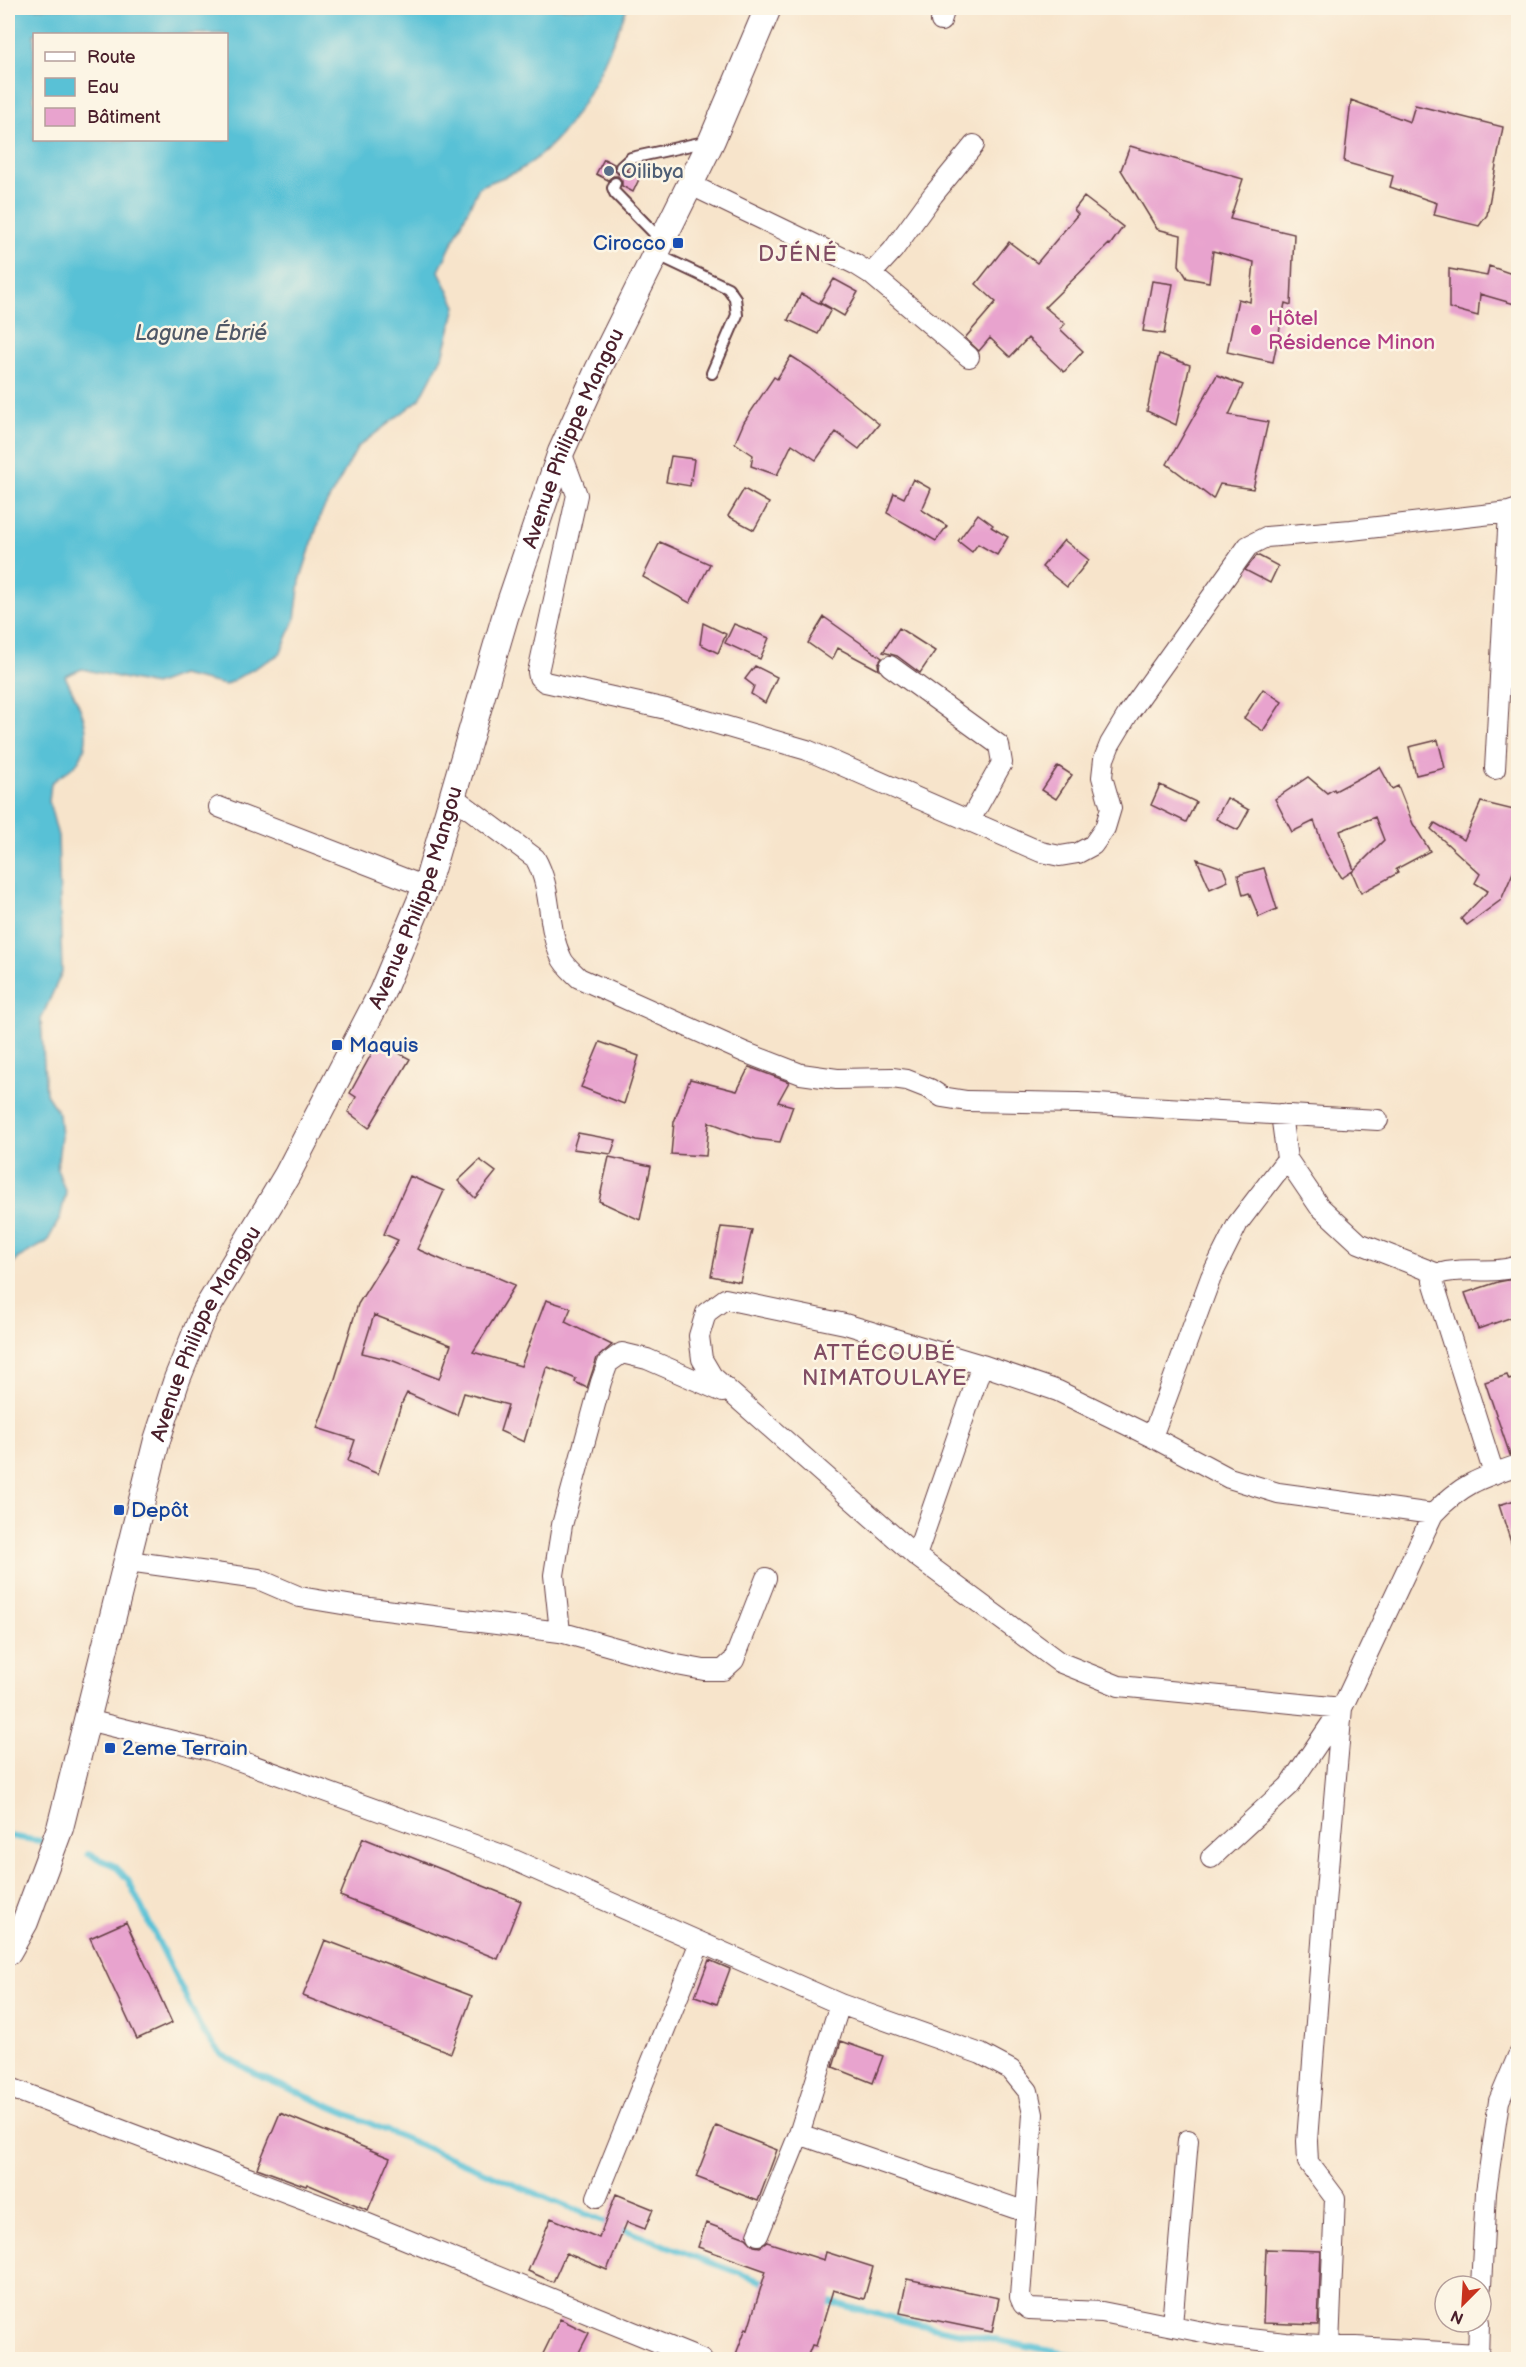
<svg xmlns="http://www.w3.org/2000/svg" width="1526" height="2367" viewBox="0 0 1526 2367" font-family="'Balsamiq Sans',sans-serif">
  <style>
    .water { fill: #59c1d6; stroke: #527080; stroke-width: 1.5; fill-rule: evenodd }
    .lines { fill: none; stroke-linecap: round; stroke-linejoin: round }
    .stream { stroke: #59c1d6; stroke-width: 6 }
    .building { fill: #e8a3ce; fill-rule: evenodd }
    .service-casing { stroke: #643d43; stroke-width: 14 }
    .minor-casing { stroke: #643d43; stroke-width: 22 }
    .tertiary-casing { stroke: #643d43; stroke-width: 28 }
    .service { stroke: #fff; stroke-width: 10 }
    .minor { stroke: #fff; stroke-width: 20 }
    .tertiary { stroke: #fff; stroke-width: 26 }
    .service-dot { fill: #5c6f8a; stroke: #fcf5e5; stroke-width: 2 }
    .transit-dot { fill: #1a4fb4; stroke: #fcf5e5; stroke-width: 2 }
    .hotel-dot { fill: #d1479c; stroke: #fcf5e5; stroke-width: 2 }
    .labels { text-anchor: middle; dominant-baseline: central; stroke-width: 5; stroke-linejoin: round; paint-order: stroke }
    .service-label { font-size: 21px; fill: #4e5e75; stroke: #fcf5e5; text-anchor: start }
    .transit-label { font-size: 21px; fill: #164399; stroke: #fcf5e5; text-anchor: start }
    .hotel-label { font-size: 21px; fill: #b23c85; stroke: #fcf5e5; text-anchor: start }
    .street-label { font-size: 21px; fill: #4a1f2b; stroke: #fcf5e5 }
    .neighbourhood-label { font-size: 22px; letter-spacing: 1.5px; fill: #814d64; stroke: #fcf5e5 }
    .water-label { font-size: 22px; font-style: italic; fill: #4f5867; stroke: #fcf5e5 }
  </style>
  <rect width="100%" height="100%" fill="#fcf5e5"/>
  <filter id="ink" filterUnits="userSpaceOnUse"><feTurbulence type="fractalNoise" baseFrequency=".0167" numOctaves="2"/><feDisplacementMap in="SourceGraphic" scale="12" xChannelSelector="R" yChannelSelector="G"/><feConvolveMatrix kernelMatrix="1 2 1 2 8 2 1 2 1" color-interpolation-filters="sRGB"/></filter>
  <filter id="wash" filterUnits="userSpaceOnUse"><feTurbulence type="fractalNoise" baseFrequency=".008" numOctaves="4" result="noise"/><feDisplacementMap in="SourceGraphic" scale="24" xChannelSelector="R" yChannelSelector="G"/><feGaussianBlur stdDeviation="1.35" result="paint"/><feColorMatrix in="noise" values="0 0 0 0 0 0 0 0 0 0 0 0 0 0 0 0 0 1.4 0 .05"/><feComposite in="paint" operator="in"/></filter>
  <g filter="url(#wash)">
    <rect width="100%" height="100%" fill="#f7e4cb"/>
    <path class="water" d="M8,8H627C603,66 576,138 518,171C506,177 492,181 479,187L439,271L456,306L444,353L420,399L358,447L321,514L300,581L295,619L280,654L225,685L181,675L154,685L82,669L65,676C77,702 97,732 79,760C74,769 59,776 51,783L49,802L58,836L62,972L41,1019L46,1094L59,1114L61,1136L57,1169L66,1193L60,1218L47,1242L18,1258L8,1269ZM34,34H226V140H34Z"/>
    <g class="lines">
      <path class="stream" d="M8,1836L41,1841
        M88,1854L115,1866L128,1880L203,2032L221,2054L259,2076C428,2148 596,2222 769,2284
        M822,2300L921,2325L1097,2360"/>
    </g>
    <g id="blocks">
      <path class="building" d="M1351,100L1410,122L1415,105L1503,127L1487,215L1479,226L1434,215L1437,203L1390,187L1393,176L1344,162Z
        M1130,146L1243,179L1230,219L1294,234L1291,305L1285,303L1273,362L1227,352L1238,299L1250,302L1254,262L1213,251L1209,282L1187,278L1179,265L1181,235L1157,229L1121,170Z
        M604,159L614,164V169L618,174H623L628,171L640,177L633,192L622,186V181L618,176H613L608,180L596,174Z
        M1084,197L1123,227L1110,245L1109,244L1045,307L1065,324L1060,329L1083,351L1064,372L1028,338L1010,357L990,338L979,351L965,338L996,302L976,284L1009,242L1037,263L1078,214L1074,210Z
        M1489,266L1518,276V305L1480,294L1478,316L1449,308V269L1487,276Z
        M834,279L858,292L844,316L820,302Z
        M1152,281L1173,284L1164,334L1143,331Z
        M801,294L831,309L818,334L788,320Z
        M1159,354L1190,365L1176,425L1147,411Z
        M791,356L810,368L879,424L859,449L836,432L816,460L792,444L777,475L751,466L753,455L735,443L744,422L774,377L777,379Z
        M1217,375L1243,385L1229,415L1268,422L1253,489L1220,484L1213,499L1167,464Z
        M671,456L694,459L690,486L666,482Z
        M913,479L931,489L922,510L947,526L936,541L887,513L894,493L904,498Z
        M744,489L769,503L754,530L728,516Z
        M978,514L993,525L991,527L1008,537L997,555L978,544L972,552L958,541Z
        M1064,540L1089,560L1067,587L1042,567Z
        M660,542L710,564L690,603L643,577Z
        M1257,555L1278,566L1270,583L1245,570Z
        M824,617L882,658L878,664L879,670L838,648L832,660L808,643Z
        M703,623L726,634L718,653L700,644Z
        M734,624L769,638L760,659L725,643Z
        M899,628L935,651L920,673L897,656L883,652Z
        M755,666L777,677L765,703L751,694L754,686L745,679Z
        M1263,689L1282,702L1263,731L1244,718Z
        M1438,740L1445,768L1416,775L1409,747Z
        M1058,766L1072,775L1056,799L1042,790Z
        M1380,767L1392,789L1398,786L1413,824L1430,851L1396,869L1398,873L1361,893L1352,872L1384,840L1375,817L1340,831L1354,870L1342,878L1326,853L1314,821L1292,832L1275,799L1308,777L1327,793L1334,789L1335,791Z
        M1160,785L1196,802L1186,822L1151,805Z
        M1227,798L1249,810L1238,830L1216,819Z
        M1481,802L1518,811V861L1501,900L1467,925L1461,919L1488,891L1475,883L1480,874L1431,829L1435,823L1464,840Z
        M1197,859L1223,868L1228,881L1210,889Z
        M1264,868L1277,909L1259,917L1249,893L1243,895L1238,875Z
        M378,1042L410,1059L369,1128L348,1112L356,1097L350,1093Z
        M600,1042L639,1056L624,1104L581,1087Z
        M749,1067L789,1082L778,1102L793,1106L780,1142L755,1139L709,1122L706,1156L671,1154L674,1122L690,1079L737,1091Z
        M578,1133L616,1140L611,1154L573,1149Z
        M609,1157L651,1166L640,1220L599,1201Z
        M480,1160L496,1172L475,1198L458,1181Z
        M410,1176L444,1191L417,1249L463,1269L487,1273L515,1285L473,1352L521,1366L546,1300L571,1308L565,1322L612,1345L597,1358L587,1388L575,1382L576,1379L548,1367L546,1369L524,1442L500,1431L508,1405L464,1393L457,1415L407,1393L401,1405L378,1474L348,1461L355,1440L317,1428L334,1382L358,1304L398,1240L384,1234ZM374,1315L451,1345L439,1379L391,1360L362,1353Z
        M721,1227L752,1230L740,1282L711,1276Z
        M1518,1278V1315L1478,1329L1465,1293L1498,1282Z
        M1507,1375L1509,1380L1518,1377V1453L1510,1455L1485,1382Z
        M1518,1499V1555H1515L1499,1505Z
        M363,1838L521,1901L498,1959L340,1896Z
        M126,1922L172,2023L137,2039L90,1938Z
        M325,1940L472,1996L451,2053L303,1996Z
        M709,1960L730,1969L717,2004L695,1996Z
        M841,2041L883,2056L873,2083L833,2067Z
        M280,2113L390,2158L368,2210L307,2184L306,2186L257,2168Z
        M716,2126L777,2150L758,2201L696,2177Z
        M616,2194L653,2209L645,2229L627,2222L607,2270L566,2253L553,2282L528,2271L551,2218L599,2238Z
        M706,2223L746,2238L754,2246L760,2247L767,2242L824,2260L826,2252L873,2267L864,2299L833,2290L816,2346L812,2345L806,2360H751L736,2354L746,2328L748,2329L766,2271L698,2247Z
        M1266,2249L1321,2251L1318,2325L1263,2323Z
        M907,2279L999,2298L992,2332L900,2313Z
        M560,2319L589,2333L575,2360H540Z"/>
    </g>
  </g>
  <g filter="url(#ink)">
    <use href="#blocks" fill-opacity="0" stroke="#643d43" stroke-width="1.5"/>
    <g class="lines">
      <g class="service-casing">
        <path id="service" d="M621,167L631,158L709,141
          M615,183L613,188L615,193L662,241
          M656,254L728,288L735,298L737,315L712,373"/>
      </g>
      <g class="minor-casing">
        <path id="minor" d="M941,21L945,8
          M689,184L855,264L871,274L969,357
          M871,274L893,250L933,195L974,145
          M561,452L577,495L538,672L539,677L545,682L666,709L807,750L1041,852L1060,856L1078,853L1093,845L1105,828L1111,808L1102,777L1104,759L1110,744L1128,714L1248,546L1266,537L1351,530L1509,512L1518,509
          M890,666L999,745L1002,763L970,820
          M1495,769L1509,512
          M452,796L535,858C553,889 546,925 561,957C564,965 573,972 579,978L744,1052L801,1074L837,1079L892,1078L907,1080L930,1089L942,1097L967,1101L1078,1103L1378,1120
          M219,807L426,887
          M1281,1114L1287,1159L1319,1206L1359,1243L1438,1274C1464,1266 1492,1275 1518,1266
          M1438,1274L1433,1281L1494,1474
          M1152,1437L1211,1277L1238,1223L1287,1159
          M916,1556L982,1365
          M128,1561L258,1579L300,1597L354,1606L560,1632L677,1665L704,1670H723L734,1660L766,1578
          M560,1632L554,1575L562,1525L601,1382L608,1363L622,1353L647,1359L723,1392
          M1342,1708L1119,1686L1059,1662L916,1556L712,1376L702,1359L699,1336L706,1313L725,1299L845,1324L982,1365L1058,1391L1152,1437L1229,1478L1278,1493L1433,1514
          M87,1720L210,1750L505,1856L840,2004L981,2054L1011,2070L1028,2091L1033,2114L1020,2297L1023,2304L1029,2309L1102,2312L1223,2336L1286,2343L1478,2354
          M1211,1858L1289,1786L1342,1708L1433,1514C1462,1484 1480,1478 1518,1465
          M8,2087L346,2215L702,2360
          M799,2134L1026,2212
          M597,2197L700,1942
          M758,2235L799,2134L840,2004
          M1481,2286L1486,2192L1499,2101L1518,2056
          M1172,2325L1188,2140
          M1329,2346L1335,2198L1308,2162L1307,2141L1325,1903L1342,1708
          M1478,2360L1479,2322"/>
      </g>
      <g class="tertiary-casing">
        <g id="tertiary">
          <path id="s1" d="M8,1952L25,1922L60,1828L157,1440L177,1379L203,1315L287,1175L382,992L426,887L505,617L561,452L598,370L712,140L768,8"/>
        </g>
      </g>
      <use href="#service" class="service"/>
      <use href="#minor" class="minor"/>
      <use href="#tertiary" class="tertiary"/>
    </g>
  </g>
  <circle class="service-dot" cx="609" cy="171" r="6"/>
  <g class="transit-dot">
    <rect x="672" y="237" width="12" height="12" rx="3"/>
    <rect x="331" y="1039" width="12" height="12" rx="3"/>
    <rect x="113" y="1504" width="12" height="12" rx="3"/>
    <rect x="104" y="1742" width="12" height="12" rx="3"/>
  </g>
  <circle class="hotel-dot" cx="1256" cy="330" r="6"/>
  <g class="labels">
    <g class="service-label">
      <text x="621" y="171">Oilibya</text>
    </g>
    <g class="transit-label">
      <text x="666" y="243" text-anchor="end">Cirocco</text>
      <text x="349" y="1045">Maquis</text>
      <text x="131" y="1510">Depôt</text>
      <text x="122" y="1748">2eme Terrain</text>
    </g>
    <g class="hotel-label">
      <text x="1268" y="318">Hôtel<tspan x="1268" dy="24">Résidence Minon</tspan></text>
    </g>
    <g class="street-label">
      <text stroke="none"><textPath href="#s1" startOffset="1624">Avenue Philippe Mangou</textPath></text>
      <text stroke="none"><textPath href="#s1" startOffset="1138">Avenue Philippe Mangou</textPath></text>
      <text stroke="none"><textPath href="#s1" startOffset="652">Avenue Philippe Mangou</textPath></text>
    </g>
    <g class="neighbourhood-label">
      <text x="798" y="254">DJÉNÉ</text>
      <text x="885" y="1353">ATTÉCOUBÉ<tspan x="885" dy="25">NIMATOULAYE</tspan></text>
    </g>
    <g class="water-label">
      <text x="201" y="333">Lagune Ébrié</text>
    </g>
  </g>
  <rect width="1526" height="2367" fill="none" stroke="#fcf5e5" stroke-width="30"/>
  <rect x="33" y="33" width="195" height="108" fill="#fcf5e5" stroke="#b59f9b" stroke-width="1.5"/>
  <rect x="45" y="52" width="30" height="9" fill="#ffffff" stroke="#b59f9b" stroke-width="1.5"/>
  <text x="87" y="63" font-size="18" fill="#4a1f2b">Route</text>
  <rect x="45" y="78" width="30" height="18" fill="#59c1d6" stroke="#b59f9b" stroke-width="1.5"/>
  <text x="87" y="93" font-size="18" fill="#4a1f2b">Eau</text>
  <rect x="45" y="108" width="30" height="18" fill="#e8a3ce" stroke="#b59f9b" stroke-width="1.5"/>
  <text x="87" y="123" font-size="18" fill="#4a1f2b">Bâtiment</text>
  <g transform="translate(1463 2304) rotate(204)"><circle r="28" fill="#fcf5e5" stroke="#b59f9b" stroke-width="1.5"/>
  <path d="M0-4.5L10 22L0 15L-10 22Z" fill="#c8321e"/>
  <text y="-9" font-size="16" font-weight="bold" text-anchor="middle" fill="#4a1f2b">N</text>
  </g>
</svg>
